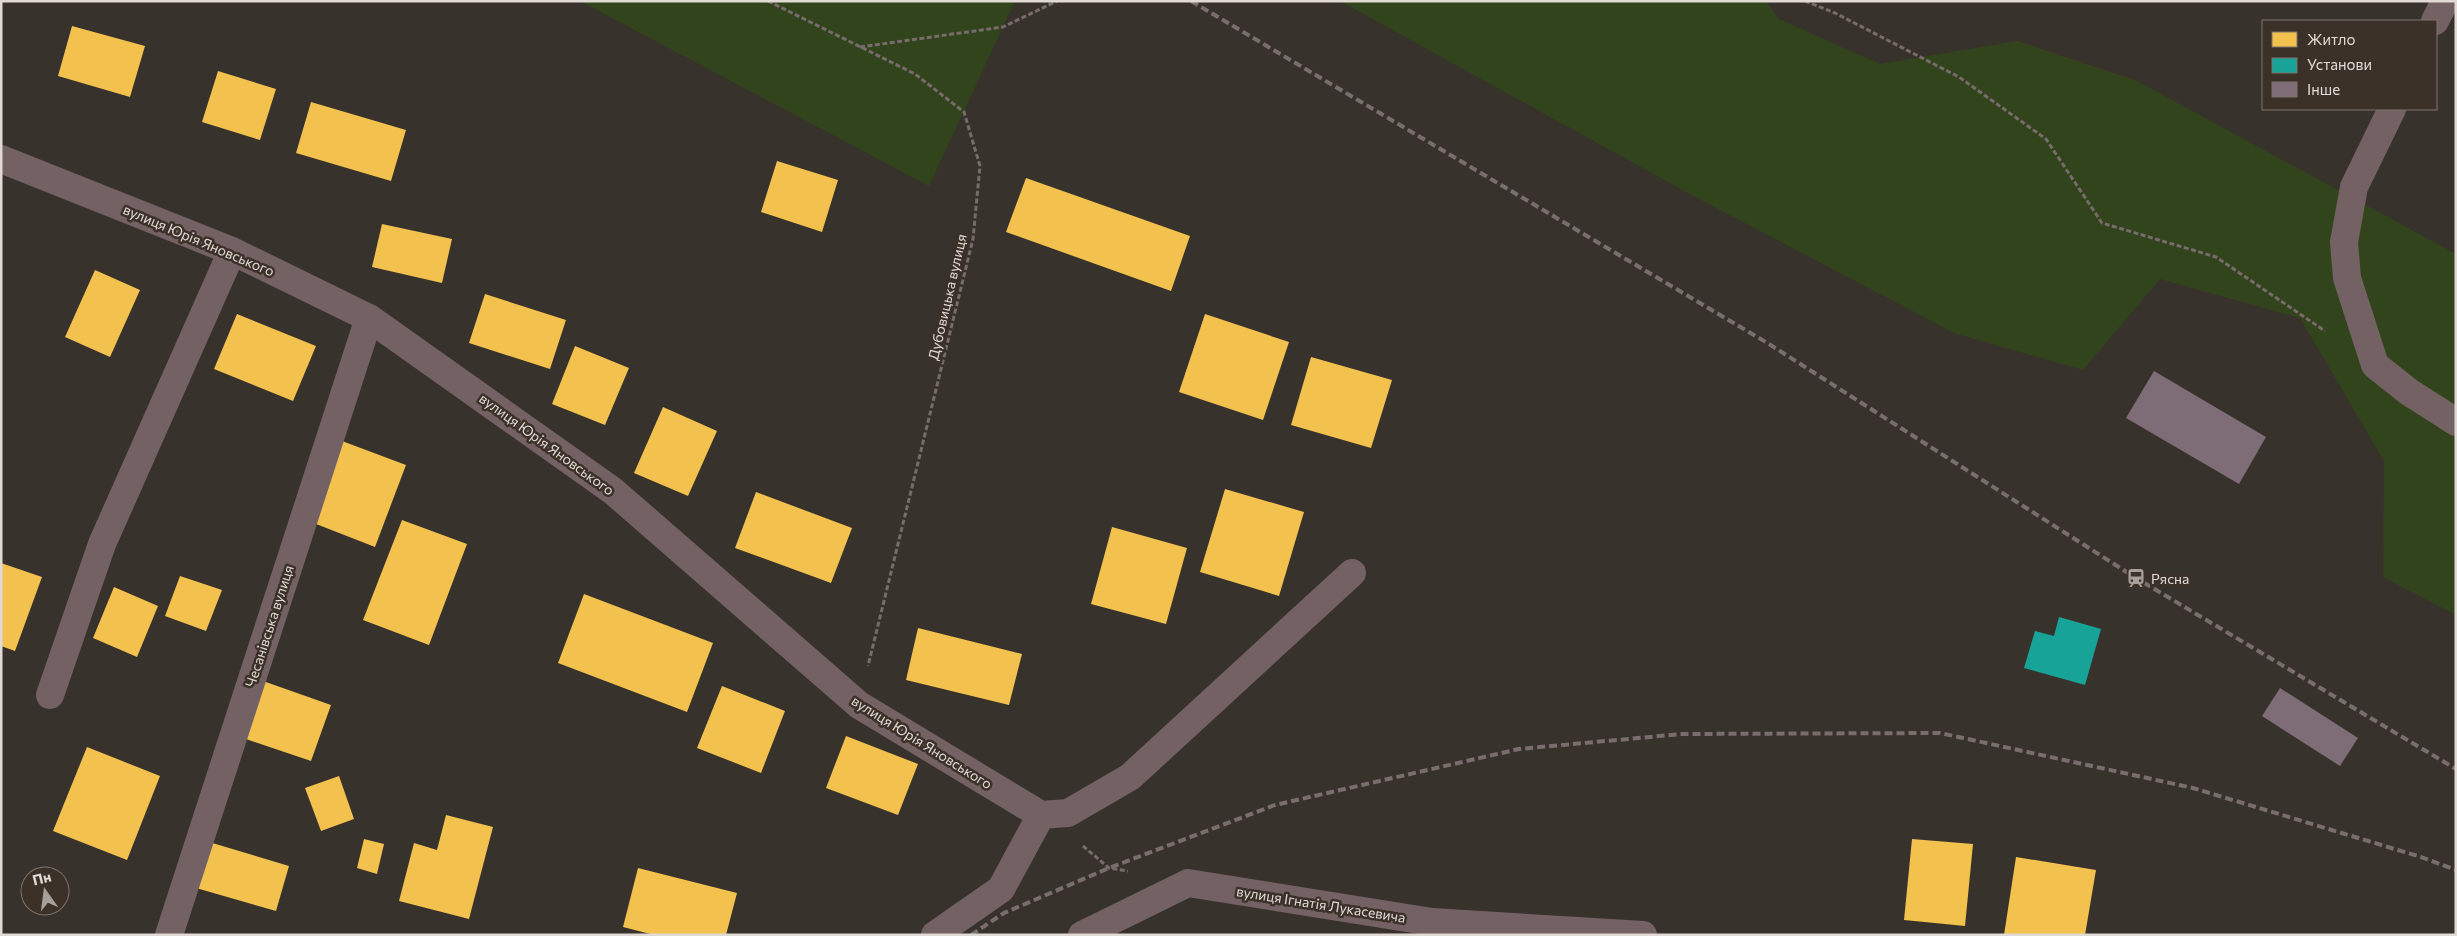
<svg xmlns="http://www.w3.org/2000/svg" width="2457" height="936" viewBox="0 0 2457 936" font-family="Commissioner,sans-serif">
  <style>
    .green { fill: #32441b }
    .homes { fill: #f2c14e }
    .public { fill: #17a398 }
    .building { fill: #7e6c76 }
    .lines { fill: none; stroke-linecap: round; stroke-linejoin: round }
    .path { stroke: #786b6b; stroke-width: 3; stroke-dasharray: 5 2.5; stroke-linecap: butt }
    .minor { stroke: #746163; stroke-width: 28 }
    .rail { stroke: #796d6d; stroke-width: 4; stroke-dasharray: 8 4; stroke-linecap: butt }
    .labels { text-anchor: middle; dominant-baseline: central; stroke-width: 5; stroke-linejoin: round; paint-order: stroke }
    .street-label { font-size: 14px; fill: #e1dad4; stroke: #3c3129 }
    .poi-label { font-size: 14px; fill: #e1dad4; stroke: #3c3129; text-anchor: start }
  </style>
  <rect width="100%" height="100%" fill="#38322d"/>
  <path class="green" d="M580,1H1015L929,186Z
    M1340,1H1766L1779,19L1880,64L2018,41L2137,81L2456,254V615L2383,577L2384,461L2300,318L2160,279L2083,370L1954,333L1686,192Z"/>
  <path class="homes" d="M72,26L145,46L130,97L58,76Z
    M218,71L276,89L260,140L202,122Z
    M311,102L406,130L391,181L296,153Z
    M777,161L838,180L822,232L761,212Z
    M1026,178L1190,236L1171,291L1006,232Z
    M382,224L452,239L442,283L372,267Z
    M95,270L140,290L110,357L65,337Z
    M485,294L566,320L550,369L469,343Z
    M237,314L316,346L293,401L214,369Z
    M1205,314L1289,342L1263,420L1179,392Z
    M575,346L629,368L605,425L552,404Z
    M1311,357L1392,380L1371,448L1291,425Z
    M663,407L717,431L688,496L634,473Z
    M342,441L406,465L375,547L311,522Z
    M1225,489L1304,512L1279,596L1200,572Z
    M756,492L852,528L831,583L735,548Z
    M402,520L467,544L429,645L363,620Z
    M1112,527L1187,548L1166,624L1091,604Z
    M1,563L42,577L15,651L1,646Z
    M180,576L222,590L206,631L165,616Z
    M114,587L158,606L137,657L93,638Z
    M584,594L713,643L687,712L558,663Z
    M918,628L1022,654L1009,705L906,680Z
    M263,681L331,705L311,761L243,738Z
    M722,686L785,711L761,773L697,748Z
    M846,736L918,764L898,815L826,788Z
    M87,747L160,776L127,860L53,831Z
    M339,776L354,819L321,831L305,788Z
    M446,815L493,827L469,919L399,901L414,843L437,850Z
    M364,839L384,844L377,874L357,868Z
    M1912,839L1973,844L1965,926L1904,920Z
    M209,842L289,866L276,911L196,888Z
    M2016,857L2096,870L2085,935H2004Z
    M638,868L737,893L726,935H654L623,927Z"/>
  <path class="public" d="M2059,617L2101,629L2085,685L2024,668L2035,631L2054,636Z"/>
  <path class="building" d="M2154,371L2266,437L2239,484L2126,418Z
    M2280,688L2358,738L2340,766L2262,716Z"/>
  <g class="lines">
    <path class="path" d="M768,1L915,74L964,112L980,166L973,239L868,666
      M1805,1L1835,13L1959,77L2046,139L2102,223L2216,257L2325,331
      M860,47L1003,27L1057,1
      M1083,846L1109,868L1128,871"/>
    <path class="minor" d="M2435,21L2445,1
      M2392,109L2354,187L2344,242L2347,278L2375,365L2409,392L2456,422
      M1,159L232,251L369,318L613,491L859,705L1041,815
      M50,695L102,544L232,251
      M1041,815L1068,813L1130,777L1352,573
      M169,935L369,318
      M935,935L1001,889L1041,815
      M1082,935L1188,883L1432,922L1643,935"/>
    <path class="rail" d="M1191,1L1769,344L2136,578L2456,769
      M971,935L1004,913L1109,868L1275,805L1519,749L1682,734L1940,733L2193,788L2421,857L2456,870"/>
  </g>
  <defs>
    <g id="station-bare" transform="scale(1.5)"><path d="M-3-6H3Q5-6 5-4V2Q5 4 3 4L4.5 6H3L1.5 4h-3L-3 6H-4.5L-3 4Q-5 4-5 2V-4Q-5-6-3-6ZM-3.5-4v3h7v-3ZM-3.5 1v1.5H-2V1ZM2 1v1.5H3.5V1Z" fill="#a69f9a" stroke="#3c3129" stroke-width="2.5" paint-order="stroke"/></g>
  </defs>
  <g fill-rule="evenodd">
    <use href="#station-bare" x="2136" y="578"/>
  </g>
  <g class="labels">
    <g class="street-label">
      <text transform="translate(199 240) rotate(23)">вулиця Юрія Яновського</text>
      <text transform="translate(947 297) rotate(-77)">Дубовицька вулиця</text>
      <text transform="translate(547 444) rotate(36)">вулиця Юрія Яновського</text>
      <text transform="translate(269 626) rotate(-72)">Чесанівська вулиця</text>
      <text transform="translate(922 742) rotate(32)">вулиця Юрія Яновського</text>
      <text transform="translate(1321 904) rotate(9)">вулиця Ігнатія Лукасевича</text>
    </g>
    <g class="poi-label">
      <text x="2151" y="578">Рясна</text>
    </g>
  </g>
  <rect width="2457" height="936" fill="none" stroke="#e1dad4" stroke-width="5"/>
  <rect x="2262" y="20" width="175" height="90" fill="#3c3129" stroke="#7e756d"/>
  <rect x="2272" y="32" width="25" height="15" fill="#f2c14e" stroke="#7e756d"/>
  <text x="2307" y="45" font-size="15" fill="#e1dad4">Житло</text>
  <rect x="2272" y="58" width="25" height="15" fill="#17a398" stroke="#7e756d"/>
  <text x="2307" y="70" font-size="15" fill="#e1dad4">Установи</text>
  <rect x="2272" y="82" width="25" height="15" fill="#7e6c76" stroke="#7e756d"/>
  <text x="2307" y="95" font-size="15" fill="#e1dad4">Інше</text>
  <g transform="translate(45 891) rotate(346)"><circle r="24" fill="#3c3129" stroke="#7e756d"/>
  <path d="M0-4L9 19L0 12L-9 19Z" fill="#a69f9a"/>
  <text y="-8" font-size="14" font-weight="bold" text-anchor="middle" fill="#e1dad4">Пн</text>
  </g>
</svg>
